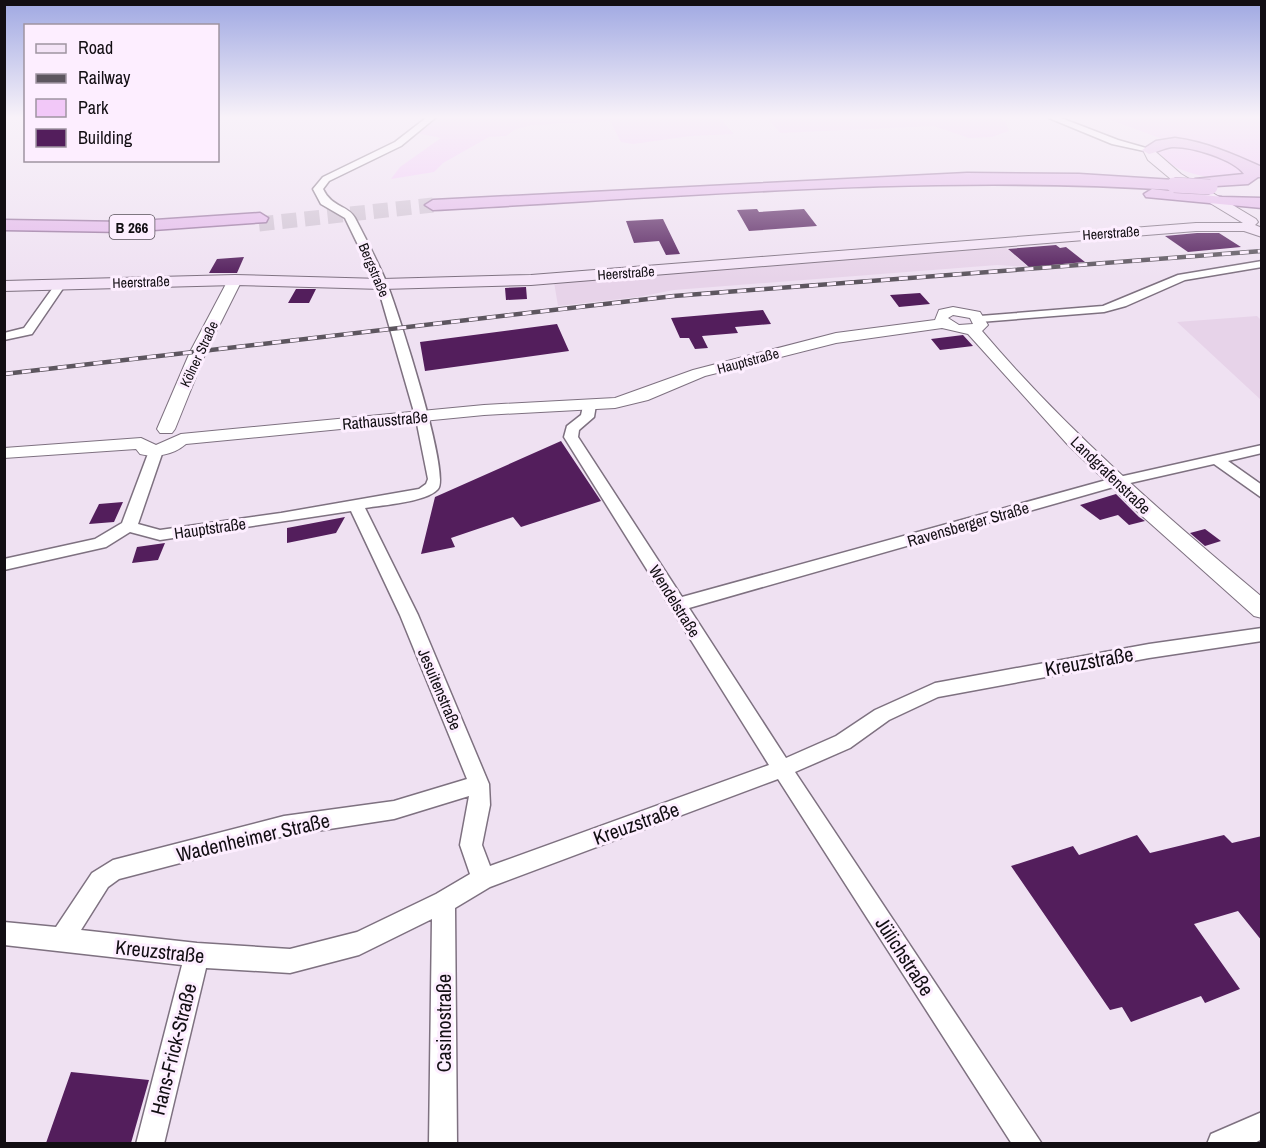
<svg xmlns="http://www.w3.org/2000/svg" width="1266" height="1148" viewBox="0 0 1266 1148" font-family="'Archivo Narrow',sans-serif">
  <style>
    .built { fill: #e7d3e9 }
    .green { fill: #f2c8f8 }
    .building { fill: #531e5c }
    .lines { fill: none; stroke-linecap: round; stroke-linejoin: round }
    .trunk-tunnel { stroke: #cec1d1; stroke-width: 15; stroke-dasharray: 15 8; stroke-linecap: butt }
    .minor-casing { stroke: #7e7180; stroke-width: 3 }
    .tertiary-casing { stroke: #7e7180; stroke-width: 2 }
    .secondary-casing { stroke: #7e7180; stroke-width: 2 }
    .trunk-casing { stroke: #95719c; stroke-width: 3 }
    .minor { fill: #fff; fill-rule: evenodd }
    .tertiary { fill: #fff; fill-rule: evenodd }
    .secondary { fill: #f4e4f7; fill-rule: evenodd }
    .trunk { fill: #e3b8ea; fill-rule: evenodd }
    .rail-casing { stroke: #5d565f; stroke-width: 4.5 }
    .rail { stroke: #fdeeff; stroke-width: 3; stroke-dasharray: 9; stroke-linecap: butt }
    .trunk-bridge-casing { stroke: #95719c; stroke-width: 16; stroke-linecap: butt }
    .trunk-bridge { stroke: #e3b8ea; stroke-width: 15 }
    .labels { text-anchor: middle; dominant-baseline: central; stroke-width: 6; stroke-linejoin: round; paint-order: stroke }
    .far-street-label { font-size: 14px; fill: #120e13; stroke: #fdeeff }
    .shield { fill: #fdeeff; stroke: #58515a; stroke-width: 1.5 }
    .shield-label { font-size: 15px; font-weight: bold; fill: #120e13 }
    .street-label { font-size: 16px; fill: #120e13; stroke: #fdeeff }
    .near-street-label { font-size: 20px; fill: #120e13; stroke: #fdeeff }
  </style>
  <rect width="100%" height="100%" fill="#efe1f2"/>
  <path class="built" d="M1004,246L1028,267L997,265L674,290L638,297L558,306L554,282Z
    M1257,316L1261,320V400L1177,322Z"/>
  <path class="green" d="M433,118H720L734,134L691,136L633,144L621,142L610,121L533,125L516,129L506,136L489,137L443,163L434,172L391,179L400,167L441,138L416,133Z
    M767,118H999L1005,121L1009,131L992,137L969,138L934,126L780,133Z
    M1106,118H1261V168L1220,149L1165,140Z
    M1173,147C1201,150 1222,155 1245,173C1211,184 1183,173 1155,156L1157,150Z"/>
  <path class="building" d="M757,209L759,212L804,209L817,226L749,231L737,210Z
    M663,219L680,254L666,255L659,241L634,243L626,221Z
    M1197,233H1219L1241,247L1188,252L1165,236Z
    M1056,245L1060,248L1066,247L1085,262L1029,267L1008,249Z
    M244,257L237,273H209L217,259Z
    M526,287L527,299L506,300L505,288Z
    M296,289H316L309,303H288Z
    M920,293L930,304L899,307L890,295Z
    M763,310L771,324L735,327L738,333L702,336L708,348L695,349L689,338H680L671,318Z
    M557,324L569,351L425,371L420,342Z
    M963,335L973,346L940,350L931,339Z
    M561,441L601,501L521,527L513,517L451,538L455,547L421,554L435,497Z
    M1116,494L1139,517L1145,521L1129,525L1118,515L1100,520L1080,505Z
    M123,502L114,522L89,524L99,504Z
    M345,517L336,533L287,543V528Z
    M1205,529L1221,541L1205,546L1190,533Z
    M165,543L158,560L132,563L137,547Z
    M1137,835L1150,853L1224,835L1232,843L1262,836V941L1238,911L1194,924L1240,989L1205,1003L1201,996L1131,1022L1122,1007L1110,1010L1011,866L1073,846L1079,855Z
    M71,1072L149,1080L131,1143H46Z"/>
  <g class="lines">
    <path class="trunk-tunnel" d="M259,224L433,205"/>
    <g class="minor-casing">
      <path id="minor" d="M426,118H435L401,146L329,181L323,189C332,208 348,205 355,218C366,239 378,262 387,284C397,308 451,475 438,489C427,502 383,505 365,508L418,615L489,784L490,805L482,845L490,866L769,765L564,437L567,426L581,415L584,402L589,401L596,405L594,417L579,430L578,437L682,597L1110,479L1262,445V453L1228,461L1262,485V498L1214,464L1117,486L689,608L786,758L836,736L875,710L935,683L1149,644L1262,628V641L1149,658L938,697L889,720L850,748L795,772L1042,1144H1012L778,779L490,887L455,908L457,1144H429L432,919L359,955L290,973L206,968L164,1144H136L182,965L4,945V922L56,927L92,873L113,860L284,816L394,801L467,779L400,615L351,511L160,540L130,532L106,547L4,570V559L95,539L122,523L149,451L156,447L163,451L138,524L160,530L281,513L419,489L426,484L428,479L416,419L377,284L345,218L321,204L313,189L323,177L395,142ZM469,796L460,845L470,874L436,894L357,932L290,949L197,943L81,930L108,887L119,879L284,836L394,819Z
        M1049,118H1061L1118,140L1153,150L1149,152L1112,144Z
        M1262,261V267L1185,280L1126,306L1104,312L980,322L974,319L980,316L1103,306L1178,275Z
        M57,282L66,284L32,334L4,340V333L24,328Z
        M1262,1112V1139L1253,1144H1207L1211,1134Z"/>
    </g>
    <g class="tertiary-casing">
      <path id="tertiary" d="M235,276L242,280L206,352L175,429L172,433H160L157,429L190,352L228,280Z
        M953,307L980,312L988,325L982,331C1066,430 1163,514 1262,597V618L1254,616L1141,515L1068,445L968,334L942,328L836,343L705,376L648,400L615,408L484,415L186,444C173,455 156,458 140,454L136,449L4,458V448L141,438L156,445L181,434L484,405L615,398L693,370L836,333L935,320L939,310ZM953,315L970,318L973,324L959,325L948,318Z"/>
    </g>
    <g class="secondary-casing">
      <path id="secondary" d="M1149,146L1181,174L1256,219L1258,222L1255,225L1262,228V237L1244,231H1196L531,285L382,289L235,285L4,291V281L235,275L382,279L531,275L1196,223H1243L1172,180L1148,160L1143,150Z"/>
    </g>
    <g class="trunk-casing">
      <path id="trunk" d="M1175,138C1206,142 1233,154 1262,167V177H1258L1248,184L1200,187L1195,185L1192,182L1195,179L1244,174C1234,159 1190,146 1172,147C1164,148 1157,152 1149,154L1142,150L1156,141Z
        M967,173L1079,174L1174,180L1182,185L1174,190C927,174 680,197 433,210L425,205L433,200Z
        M1152,189L1222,197L1262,198V208L1146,197L1144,194Z
        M260,213L268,218L266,222L125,232L4,230V220L125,222Z"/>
    </g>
    <use href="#minor" class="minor"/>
    <use href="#tertiary" class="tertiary"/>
    <use href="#secondary" class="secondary"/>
    <use href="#trunk" class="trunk"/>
    <g class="rail-casing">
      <path id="rail" d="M4,374L674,296L1262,251"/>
    </g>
    <use href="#rail" class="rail"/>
    <g class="trunk-bridge-casing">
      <path id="trunk-bridge" d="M1174,185L1210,187"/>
    </g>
    <use href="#trunk-bridge" class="trunk-bridge"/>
  </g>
  <linearGradient id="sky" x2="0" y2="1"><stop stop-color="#9fa8e2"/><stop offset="0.42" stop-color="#f8f2f9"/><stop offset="1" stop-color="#f8f2f9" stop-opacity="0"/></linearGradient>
  <rect width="1266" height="279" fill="url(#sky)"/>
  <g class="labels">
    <g class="far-street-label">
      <text transform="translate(1111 233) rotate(-4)">Heerstraße</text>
      <text transform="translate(374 270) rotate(67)">Bergstraße</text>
      <text transform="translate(626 273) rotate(-4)">Heerstraße</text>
      <text transform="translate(141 282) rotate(-2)">Heerstraße</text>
      <text transform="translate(199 354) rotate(-65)">Kölner Straße</text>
      <text transform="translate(748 361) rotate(-15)">Hauptstraße</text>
    </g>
    <rect class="shield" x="109.5" y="215" width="45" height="24" rx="4.5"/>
    <g class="shield-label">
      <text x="132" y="227">B 266</text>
    </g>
    <g class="street-label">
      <text transform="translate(385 420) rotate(-5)">Rathausstraße</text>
      <text transform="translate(1111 475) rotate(44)">Landgrafenstraße</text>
      <text transform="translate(968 524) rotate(-16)">Ravensberger Straße</text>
      <text transform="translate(210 528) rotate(-8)">Hauptstraße</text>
      <text transform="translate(675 601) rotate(58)">Wendelstraße</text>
      <text transform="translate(440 689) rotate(67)">Jesuitenstraße</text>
    </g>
    <g class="near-street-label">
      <text transform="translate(1089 661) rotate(-10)">Kreuzstraße</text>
      <text transform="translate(636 823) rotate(-20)">Kreuzstraße</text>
      <text transform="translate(253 837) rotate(-13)">Wadenheimer Straße</text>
      <text transform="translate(160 951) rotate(6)">Kreuzstraße</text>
      <text transform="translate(905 956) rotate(57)">Jülichstraße</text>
      <text transform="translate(443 1023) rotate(-90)">Casinostraße</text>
      <text transform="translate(173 1049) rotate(-76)">Hans-Frick-Straße</text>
    </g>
  </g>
  <rect width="1266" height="1148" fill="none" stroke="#120e13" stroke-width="12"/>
  <rect x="24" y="24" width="195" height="138" fill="#fdeeff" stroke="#9f94a1" stroke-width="1.5"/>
  <rect x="36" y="44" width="30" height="9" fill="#f4e4f7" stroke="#9f94a1" stroke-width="1.5"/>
  <text x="78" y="54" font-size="18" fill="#120e13">Road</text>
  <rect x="36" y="74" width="30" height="9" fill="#5d565f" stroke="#9f94a1" stroke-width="1.5"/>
  <text x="78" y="84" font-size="18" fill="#120e13">Railway</text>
  <rect x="36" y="99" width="30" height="18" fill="#f2c8f8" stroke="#9f94a1" stroke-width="1.5"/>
  <text x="78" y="114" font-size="18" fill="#120e13">Park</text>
  <rect x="36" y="129" width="30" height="18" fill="#531e5c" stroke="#9f94a1" stroke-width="1.5"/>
  <text x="78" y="144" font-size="18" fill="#120e13">Building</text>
</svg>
